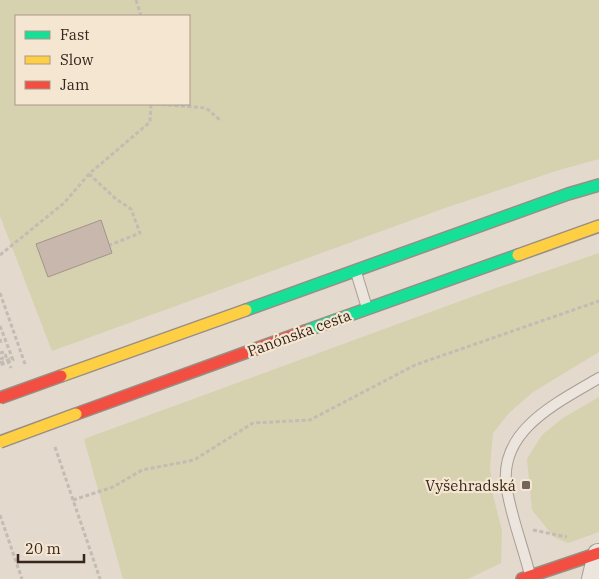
<svg xmlns="http://www.w3.org/2000/svg" width="599" height="579" viewBox="0 0 599 579" font-family="'IBM Plex Serif',serif">
  <style>
    .green { fill: #d6d1ae; fill-rule: evenodd }
    .building { fill: #c7b7ad; stroke: #a3948b }
    .lines { fill: none; stroke-linecap: round; stroke-linejoin: round }
    .lane-casing { stroke: #a89e95; stroke-width: 12 }
    .street-casing { stroke: #a89e95; stroke-width: 22 }
    .fast-casing { stroke: #988e85; stroke-width: 14 }
    .slow-casing { stroke: #988e85; stroke-width: 14 }
    .jam-casing { stroke: #988e85; stroke-width: 14 }
    .path { stroke: #c3bcb4; stroke-width: 3; stroke-dasharray: 4 2.5; stroke-linecap: butt }
    .lane { stroke: #ece5dd; stroke-width: 10 }
    .street { stroke: #ece5dd; stroke-width: 20 }
    .fast { stroke: #16e098; stroke-width: 11 }
    .slow { stroke: #ffcf43; stroke-width: 11 }
    .jam { stroke: #f24e42; stroke-width: 11 }
    .slow-bridge-casing { stroke: #988e85; stroke-width: 14; stroke-linecap: butt }
    .jam-bridge-casing { stroke: #988e85; stroke-width: 14; stroke-linecap: butt }
    .path-bridge { stroke: #c3bcb4; stroke-width: 3; stroke-dasharray: 4 2.5; stroke-linecap: butt }
    .slow-bridge { stroke: #ffcf43; stroke-width: 11 }
    .jam-bridge { stroke: #f24e42; stroke-width: 11 }
    .poi-dot { fill: #73655a; stroke: #f5e6d1; stroke-width: 2 }
    .labels { text-anchor: middle; dominant-baseline: central; stroke-width: 4.5; stroke-linejoin: round; paint-order: stroke }
    .street-label { font-size: 15px; fill: #36261d; stroke: #f5e6d1 }
    .poi-label { font-size: 15px; fill: #36261d; stroke: #f5e6d1; text-anchor: end }
  </style>
  <rect width="100%" height="100%" fill="#e3d9cc"/>
  <path class="green" d="M0,0H599V159L559,170L445,208L52,351L0,216ZM16,16H189V104H16Z
    M599,253V352L533,392L509,413L493,433L490,466L493,495L502,531L501,563L468,579H123L84,439L496,288Z
    M599,397V532L568,543L554,537L532,510L527,459L542,435L563,418Z"/>
  <path class="building" d="M101,220L112,253L48,277L36,244Z"/>
  <g class="lines">
    <g class="lane-casing">
      <path id="lane" d="M356,272L367,308
        M530,575C523,547 512,519 507,490C496,431 557,403 599,378"/>
    </g>
    <g class="street-casing">
      <path id="street" d="M592,579L598,554"/>
    </g>
    <g class="fast-casing">
      <path id="fast" d="M246,310L568,194L599,185
        M305,331L518,255"/>
    </g>
    <g class="slow-casing">
      <path id="slow" d="M518,255L599,226
        M61,376L246,310"/>
    </g>
    <g class="jam-casing">
      <path id="jam" d="M76,414L305,331
        M522,579L599,553"/>
    </g>
    <path class="path" d="M136,0L141,16
      M155,104L206,108L220,120
      M89,174L116,199L131,209L140,233L110,245
      M0,255L64,203L89,174L150,122L151,104
      M0,293L25,364
      M0,326L13,360L0,365
      M0,339L1,343H0
      M0,359L6,357
      M0,363L11,359L10,357
      M55,447L100,579
      M73,500L113,487L142,470L194,460L253,423L310,420L415,365L599,301
      M0,515L22,579
      M533,530L567,537"/>
    <use href="#lane" class="lane"/>
    <use href="#street" class="street"/>
    <use href="#fast" class="fast"/>
    <use href="#slow" class="slow"/>
    <use href="#jam" class="jam"/>
    <g class="slow-bridge-casing">
      <path id="slow-bridge" d="M0,442L76,414"/>
    </g>
    <g class="jam-bridge-casing">
      <path id="jam-bridge" d="M0,398L61,376"/>
    </g>
    <path class="path-bridge" d="M0,353L4,352L11,368"/>
    <use href="#slow-bridge" class="slow-bridge"/>
    <use href="#jam-bridge" class="jam-bridge"/>
  </g>
  <rect class="poi-dot" x="521" y="480" width="10" height="10" rx="2.5"/>
  <g class="labels">
    <g class="street-label">
      <text transform="translate(299 333) rotate(-20)">Panónska cesta</text>
    </g>
    <g class="poi-label">
      <text x="516" y="485">Vyšehradská</text>
    </g>
  </g>
  <rect x="15" y="15" width="175" height="90" fill="#f5e6d1" stroke="#a99989"/>
  <rect x="25" y="31" width="25" height="8" fill="#16e098" stroke="#a99989"/>
  <text x="60" y="40" font-size="15" fill="#36261d">Fast</text>
  <rect x="25" y="56" width="25" height="8" fill="#ffcf43" stroke="#a99989"/>
  <text x="60" y="65" font-size="15" fill="#36261d">Slow</text>
  <rect x="25" y="81" width="25" height="8" fill="#f24e42" stroke="#a99989"/>
  <text x="60" y="90" font-size="15" fill="#36261d">Jam</text>
  <path d="M18 554v8h66v-8" fill="none" stroke="#36261d" stroke-width="2.5"/>
  <text x="25" y="554" font-size="15" fill="#36261d" stroke="#f5e6d1" stroke-width="4" paint-order="stroke">20 m</text>
</svg>
